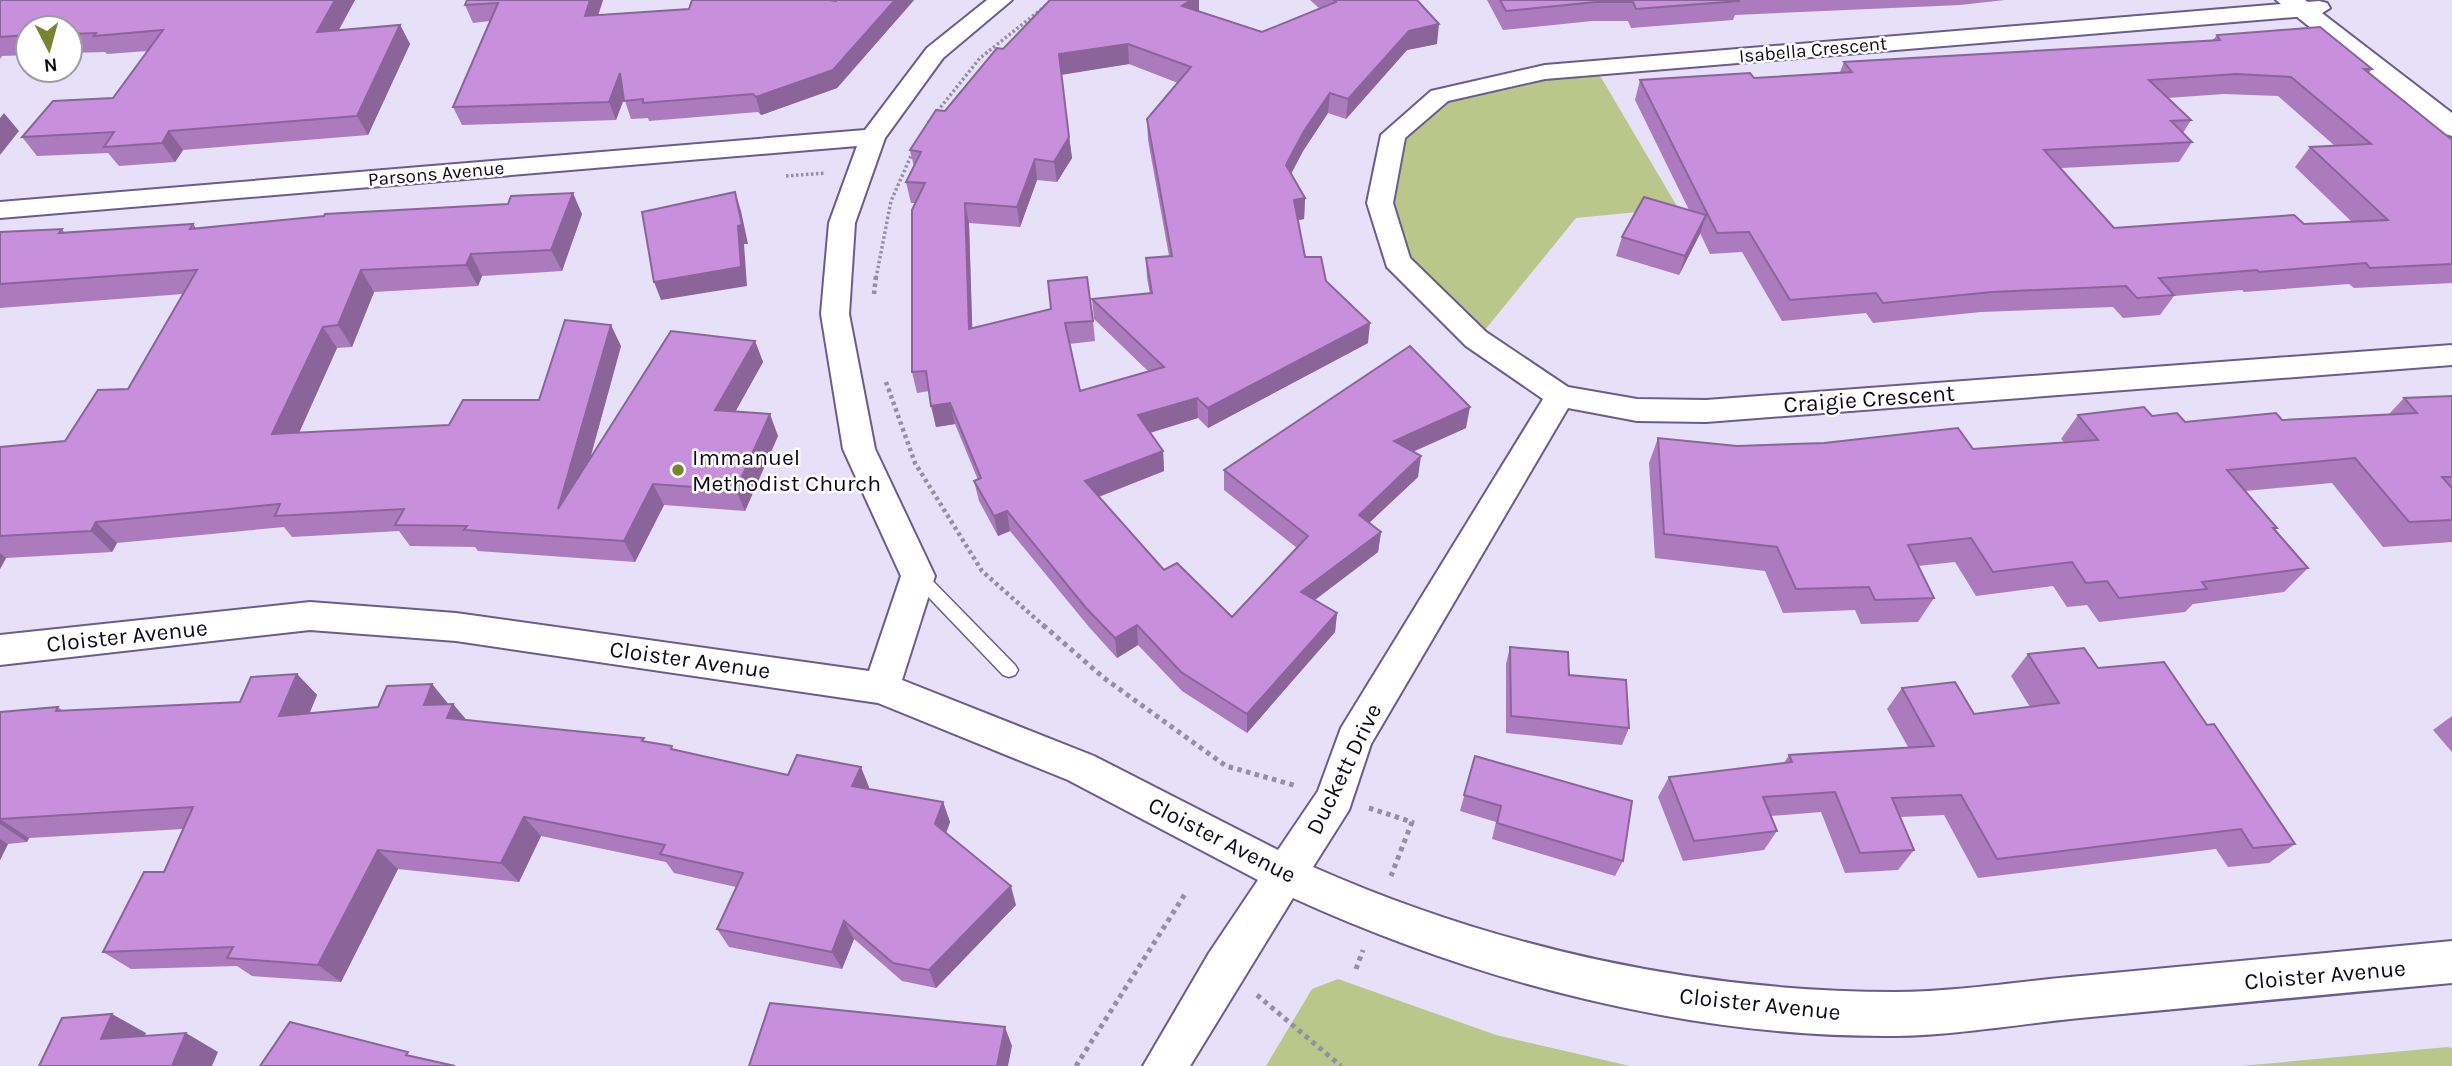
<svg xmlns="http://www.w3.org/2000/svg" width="2452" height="1066" viewBox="0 0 2452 1066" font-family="Karla,sans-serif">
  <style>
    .green { fill: #bbc68a }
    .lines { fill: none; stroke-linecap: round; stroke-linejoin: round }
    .lane-casing { stroke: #6a5c8d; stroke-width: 3 }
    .street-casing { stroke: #6a5c8d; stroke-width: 4 }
    .secondary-casing { stroke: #6a5c8d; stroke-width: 4 }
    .path-far2 { stroke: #948fa4; stroke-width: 3.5; stroke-dasharray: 2.5 2.5; stroke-linecap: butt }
    .path-far1 { stroke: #948fa4; stroke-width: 4.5; stroke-dasharray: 3.5 3.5; stroke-linecap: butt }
    .path { stroke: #948fa4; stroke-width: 5; stroke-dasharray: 4.5 4.5; stroke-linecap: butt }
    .lane { fill: #fff; fill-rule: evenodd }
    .street { fill: #fff; fill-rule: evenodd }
    .secondary { fill: #fff; fill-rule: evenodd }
    .wall { fill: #ab7bbd; fill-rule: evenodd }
    .shaded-wall { fill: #8b649a }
    .building { fill: #c78fdc; stroke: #8b649a; stroke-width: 2; fill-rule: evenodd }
    .poi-dot { fill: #798431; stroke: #fff; stroke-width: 2.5 }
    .labels { text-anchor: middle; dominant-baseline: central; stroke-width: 5; stroke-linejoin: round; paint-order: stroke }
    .far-street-label { font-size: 19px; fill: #0d081a; stroke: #fff }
    .street-label { font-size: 23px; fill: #0d081a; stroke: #fff }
    .poi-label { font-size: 23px; fill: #0d081a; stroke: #fff; text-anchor: start }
  </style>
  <rect width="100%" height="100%" fill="#e6e1f8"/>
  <path class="green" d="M1599,74L1678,208L1576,218L1480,336L1406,260L1389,202L1401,136L1446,99L1549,77Z
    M1338,979L1496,1035L1630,1066H1266L1312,989Z
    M2448,1047L2452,1048V1066H2241Z"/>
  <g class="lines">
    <g class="lane-casing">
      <path id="lane" d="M918,570L924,572L1015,665L1018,670L1015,675L1009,677L1003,675L912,580L910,576L912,572Z"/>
    </g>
    <g class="street-casing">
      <path id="street" d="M987,0H1012L943,58L885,138L855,223L849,314L875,449L935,576L902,680L1094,756L1278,850L1318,791L1341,728L1543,399L1466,346L1387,267L1367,203L1381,135L1431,91L1545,65L2319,1L2327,3L2330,8L2319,15L1545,79L1448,101L1405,138L1393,203L1410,258L1486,332L1568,387L1637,399L1706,400L2452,345V365L1706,422L1637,421L1568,408L1371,744L1349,810L1313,867C1494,947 1696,992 1895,992C1956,992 2020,981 2081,976C2204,964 2328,953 2452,941V983C2328,994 2204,1006 2080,1018C2019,1024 1957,1035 1896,1036C1690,1038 1480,983 1293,898L1190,1066H1143L1209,953L1258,880L1068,780L878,703L456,641L310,630L0,665V635L310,602L456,613L869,671L901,576L843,449L821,314L829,223L857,146L0,218V202L865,130L927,48Z"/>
    </g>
    <g class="secondary-casing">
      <path id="secondary" d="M2276,0H2305L2452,113V136L2442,133Z"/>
    </g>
    <path class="path-far2" d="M928,123L980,58L1053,0
      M786,176L826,173
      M876,278L891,201L914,149"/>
    <path class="path-far1" d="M874,294L876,276
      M886,382L915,463L982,571L1045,627"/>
    <path class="path" d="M1043,625L1104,678L1226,766L1297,786
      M1369,808L1412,822L1391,876
      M1356,969L1363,950
      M1257,995L1341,1066
      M1076,1066L1185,894"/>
    <use href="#lane" class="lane"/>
    <use href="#street" class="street"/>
    <use href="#secondary" class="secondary"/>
  </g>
  <path class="wall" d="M0,0H355L339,30L400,25L410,44L368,135L183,150L175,162L119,166L108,153L37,156L22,137L113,98L148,51L107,54L105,52L70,53V28H28V55L2,56L0,59Z
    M467,0H603L598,15L836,1L837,0H914L837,88L761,115L758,112L649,121L648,118L631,119L624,98L616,120L462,125L453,107L490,21L473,23L465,5Z
    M1310,0H1417L1437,44L1407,50L1346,119L1328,113L1303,151L1291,174L1305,198L1304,219L1298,220L1305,257L1326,281L1368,343L1208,428L1198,418L1150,433L1163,451L1164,471L1099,497L1164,570L1232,617L1297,548L1224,490V470L1466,428L1413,452L1418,477L1369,523L1381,532L1378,552L1315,600L1337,613L1335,632L1247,733L1182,691L1138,645L1117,658L1089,627L1010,531L998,536L979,501L974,481L978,480L955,424L936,427L929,391L917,393L912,372L916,203H911L906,182L914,167L910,150L1003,49L1199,11L1262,32L1320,9ZM1129,64L1178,83L1147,119L1148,140L1169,256L1146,258L1147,278L1150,294L1092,299L1094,319L1149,372L1080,391L1069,344L1095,341L1093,321L972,328L969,223L1020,227L1037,180L1057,182L1072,158L1061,74Z
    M1487,0H2005L1960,5L1735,15L1733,20L1631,28L1628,21H1592L1503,30Z
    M2217,35L2372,69L2369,73L2452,140V283L2354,288L2349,284L2244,292L2242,290L2174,296L2160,315L2123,318L2113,307L1981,312L1873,323L1866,313L1782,321L1742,252L1710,254L1700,233L1679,275L1616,256L1622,237L1689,210L1635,100L1640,80L1754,78L1840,72L1844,62L2213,40ZM2224,94L2278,96L2335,146L2310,147L2295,167L2352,222L2304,224L2114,228L2061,168L2179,162L2192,142L2183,133L2191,120L2167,98Z
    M582,214L562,271L482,276L478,286L374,292L352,347L337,348L299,433L449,425L539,400L621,346L590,459L755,341L763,362L735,412L778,436L745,511L664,505L635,562L478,551L475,547L410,546L399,531L292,537L284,527L117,543L112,552L6,558L0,569V447L65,441L128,389L183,294L0,308V232L62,229L65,233L193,224L196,228Z
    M2452,396V542L2383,547L2332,483L2245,491L2277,528L2275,530L2308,568L2284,592L2193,604L2185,612L2099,622L2087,605L2067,607L2053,586L1976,596L1955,562L1918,566L1934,598L1918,622L1861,624L1855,610L1783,613L1765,571L1655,558L1649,463L1658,438L1737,446L1973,449L2064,442L2061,439L2078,415L2152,416L2185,422L2282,420L2389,414L2404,398Z
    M1510,647L1569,675L1629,728L1622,745L1506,733V664Z
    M2028,654L2098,668L2207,725L2295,844L2269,863L2228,867L2216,849L1978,878L1944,815L1900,817L1914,850L1898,870L1845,873L1821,812L1771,816L1777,831L1764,850L1683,861L1658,797L1669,777L1784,763L1789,755L1908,747L1887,709L1902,688L1974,714L2030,707L2011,676Z
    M297,674L317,695L309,713L378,707L432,684L448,704H453L466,720L647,742L675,750L788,775L869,787L868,789L943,802L950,822L946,833L1016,905L936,988L902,981L854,939L842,969L729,947L717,929L736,887L674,873L666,862L541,836L519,882L398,869L341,982L252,976L237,966L131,969L103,952L164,872L183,829L29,838L27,842L8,844L0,860V712L58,707L63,711L240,702Z
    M2452,716V752L2433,730Z
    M1475,756L1623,861L1615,876L1492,839L1496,822L1460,811Z"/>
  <path class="shaded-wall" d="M335,0H355L327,50L317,32Z
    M590,0H603L592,34L585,16Z
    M895,0H914L837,88L761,115L756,97Z
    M1191,0H1199V15L1182,6Z
    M1439,24L1437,44L1407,50L1346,119L1348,99L1409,31Z
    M400,25L410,44L368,135L357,116Z
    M1128,44L1129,64L1061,75L1059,54Z
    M620,73L627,91L616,120L609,102Z
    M1330,93L1328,113L1303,151L1285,185L1286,165L1304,131Z
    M4,113L19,131L0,155V118Z
    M169,131L183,150L175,162L162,143Z
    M1069,137L1072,158L1057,182L1054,162Z
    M1035,159L1037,180L1020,227L1017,207Z
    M735,192L741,211L748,244H744L747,286L661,300L654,282Z
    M573,193L582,214L562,271L551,250Z
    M1305,198L1304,219L1293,221L1294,200Z
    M965,203L969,223L973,350L969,329Z
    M1706,215L1700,234L1679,275L1685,256Z
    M471,254L482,276L478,286L466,265Z
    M361,270L374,292L352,347L338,325Z
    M1370,323L1368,343L1208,428V408Z
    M611,325L621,346L570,531L558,509Z
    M323,327L337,348L289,455L272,434Z
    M755,341L763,362L724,432L715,410Z
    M1197,398L1198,418L1139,436L1138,415Z
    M950,403L955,424L936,427L931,406Z
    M1470,407L1466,428L1391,461L1394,441Z
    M770,414L778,436L745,511L736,490Z
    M1163,451L1164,471L1087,501L1085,481Z
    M1421,456L1418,477L1356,535L1359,515Z
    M653,484L664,505L635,562L624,541Z
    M1007,511L1010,531L998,536L994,516Z
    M96,522L117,543L112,552L91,531Z
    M1381,532L1378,552L1300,611L1301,592Z
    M0,553L6,558L0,569Z
    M1337,613L1335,632L1247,733V714Z
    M1137,625L1138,645L1117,658L1115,638Z
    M297,674L317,695L300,737L279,716Z
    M432,684L450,706L424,705Z
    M453,704L470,724L447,718Z
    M861,767L869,787L861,806L852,786Z
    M943,802L950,822L942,844L935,824Z
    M524,817L541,836L519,882L501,863Z
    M0,819L29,838L27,842L0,824Z
    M0,839L8,844L0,860Z
    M378,850L398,869L341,982L318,965Z
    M1011,886L1016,905L936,988L929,970Z
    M844,921L854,939L842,969L832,952Z
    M112,1014L146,1033L135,1058L101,1039Z
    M1005,1027L1012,1046L1008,1066H997Z
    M186,1033L218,1052L212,1066H172Z"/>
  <path class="building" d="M0,0H335L317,32L400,25L357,116L169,131L162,143L104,147L114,132L22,137L53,101L113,98L163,30L94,36L96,33L70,34V28H28V35L0,37Z
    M467,0H590L585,16L689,9L692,0H829L836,1L837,0H895L833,70L756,97L753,94L643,103V99L624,101L620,73L609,102L453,107L498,3L465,5Z
    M1050,0H1191L1182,6L1262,32L1336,2L1334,0H1417L1439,24L1409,31L1348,99L1330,93L1304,131L1286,165L1305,198L1294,200L1305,257H1321L1326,281L1370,323L1208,408L1197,398L1138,415L1163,451L1085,481L1164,570L1177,563L1232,617L1308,536L1224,470L1410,346L1470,407L1394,441L1421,456L1359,515L1381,532L1301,592L1337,613L1247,714L1181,672L1137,625L1115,638L1086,608L1007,511L994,516L974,481L981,478L950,403L931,406L926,371L912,372V210L925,183L906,182L921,152L910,150L936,110L945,111L997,48L1003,49ZM1128,44L1191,67L1147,119L1172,256L1146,258L1152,293L1092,299L1164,367L1080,391L1065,323L1093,321L1087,277L1048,281L1051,309L969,329L965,203L1017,207L1035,159L1054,162L1069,137L1059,54Z
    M1500,0H1739V1L1636,9L1633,2H1596L1506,11Z
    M2320,27L2372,69H2364L2452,140V264L2370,268L2366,263L2259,272L2257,270L2159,278L2174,295L2137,298L2126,286L1992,292L1883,303L1876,293L1790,300L1749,232L1717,233L1640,80L1750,73L1754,78L1852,72L1844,62L2220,40L2217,35ZM2236,74L2291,77L2371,144L2310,147L2388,220L2304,224L2294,215L2114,228L2044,150L2192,142L2171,121L2191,120L2149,80Z
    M735,192L742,225L738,226L741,267L654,282L642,212Z
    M573,193L551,250L471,254L466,265L361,270L338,325L323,327L272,434L449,425L463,400H539L565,320L611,325L558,509L671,331L755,341L715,410L770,414L736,490L653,484L624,541L464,530L467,526L395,525L404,509L275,516L280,504L96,522L91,531L0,536V447L65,441L98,390L128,389L197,270L0,284V232L62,229L59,233L193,224L190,229L324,216L325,214L508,204L511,196Z
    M1644,197L1706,215L1685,256L1622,237Z
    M2452,396V477H2442L2452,488V520L2409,522L2355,458L2227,470L2277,528H2273L2308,568L2202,582L2207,589L2119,598L2107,581L2086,583L2072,562L1993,572L1971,538L1908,545L1934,598L1875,600L1869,587L1796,589L1777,547L1664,534L1658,438L1737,446L1824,443L1958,428L1973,449L2098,440L2078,415L2144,407L2152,416L2177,413L2185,422L2276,413L2282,420L2417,413L2404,398Z
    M1510,647L1568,652L1569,675L1626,680L1629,728L1511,716Z
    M2084,648L2098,668L2164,662L2207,725L2214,724L2295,844L2253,848L2241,829L1997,859L1961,795L1892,798L1914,850L1860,853L1835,792L1763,797L1777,831L1694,841L1669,777L1792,762L1789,755L1934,746L1902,688L1955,682L1974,714L2059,703L2028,654Z
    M297,674L279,716L378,707L387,686L432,684L424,705L453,704L447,718L644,738L642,741L672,746L671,749L788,775L797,755L861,767L852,786L943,802L935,824L1011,886L929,970L893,963L844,921L832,952L717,929L743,873L660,854L665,845L524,817L501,863L378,850L318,965L227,958L233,947L103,952L144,872H164L193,807L0,819V712L58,707L56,711L240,702L251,677Z
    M1475,756L1632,801L1623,861L1497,823L1501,806L1464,795Z
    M770,1003L1005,1027L997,1066H749Z
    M112,1014L101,1039L186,1033L172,1066H39L62,1018Z
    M290,1022L408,1052L406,1055L455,1066H260Z"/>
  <circle class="poi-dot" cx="678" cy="470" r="7"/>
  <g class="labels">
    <g class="far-street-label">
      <text transform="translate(1813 50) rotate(-5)">Isabella Crescent</text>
      <text transform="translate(436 174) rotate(-5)">Parsons Avenue</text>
    </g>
    <g class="street-label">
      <text transform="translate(1869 399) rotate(-4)">Craigie Crescent</text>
      <text transform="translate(127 636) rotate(-6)">Cloister Avenue</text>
      <text transform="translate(690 660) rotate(8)">Cloister Avenue</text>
      <text transform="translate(1344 769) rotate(-64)">Duckett Drive</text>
      <text transform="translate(1222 840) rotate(27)">Cloister Avenue</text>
      <text transform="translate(2325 975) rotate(-5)">Cloister Avenue</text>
      <text transform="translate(1760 1004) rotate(6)">Cloister Avenue</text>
    </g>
    <g class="poi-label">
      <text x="692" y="457">Immanuel<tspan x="692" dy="26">Methodist Church</tspan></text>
    </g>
  </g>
  <g transform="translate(49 49) rotate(174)"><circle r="33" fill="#ffffff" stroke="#9e9ca3" stroke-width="2"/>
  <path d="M0-5L12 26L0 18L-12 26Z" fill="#798431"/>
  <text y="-10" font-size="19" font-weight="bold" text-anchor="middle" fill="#0d081a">N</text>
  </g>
</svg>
